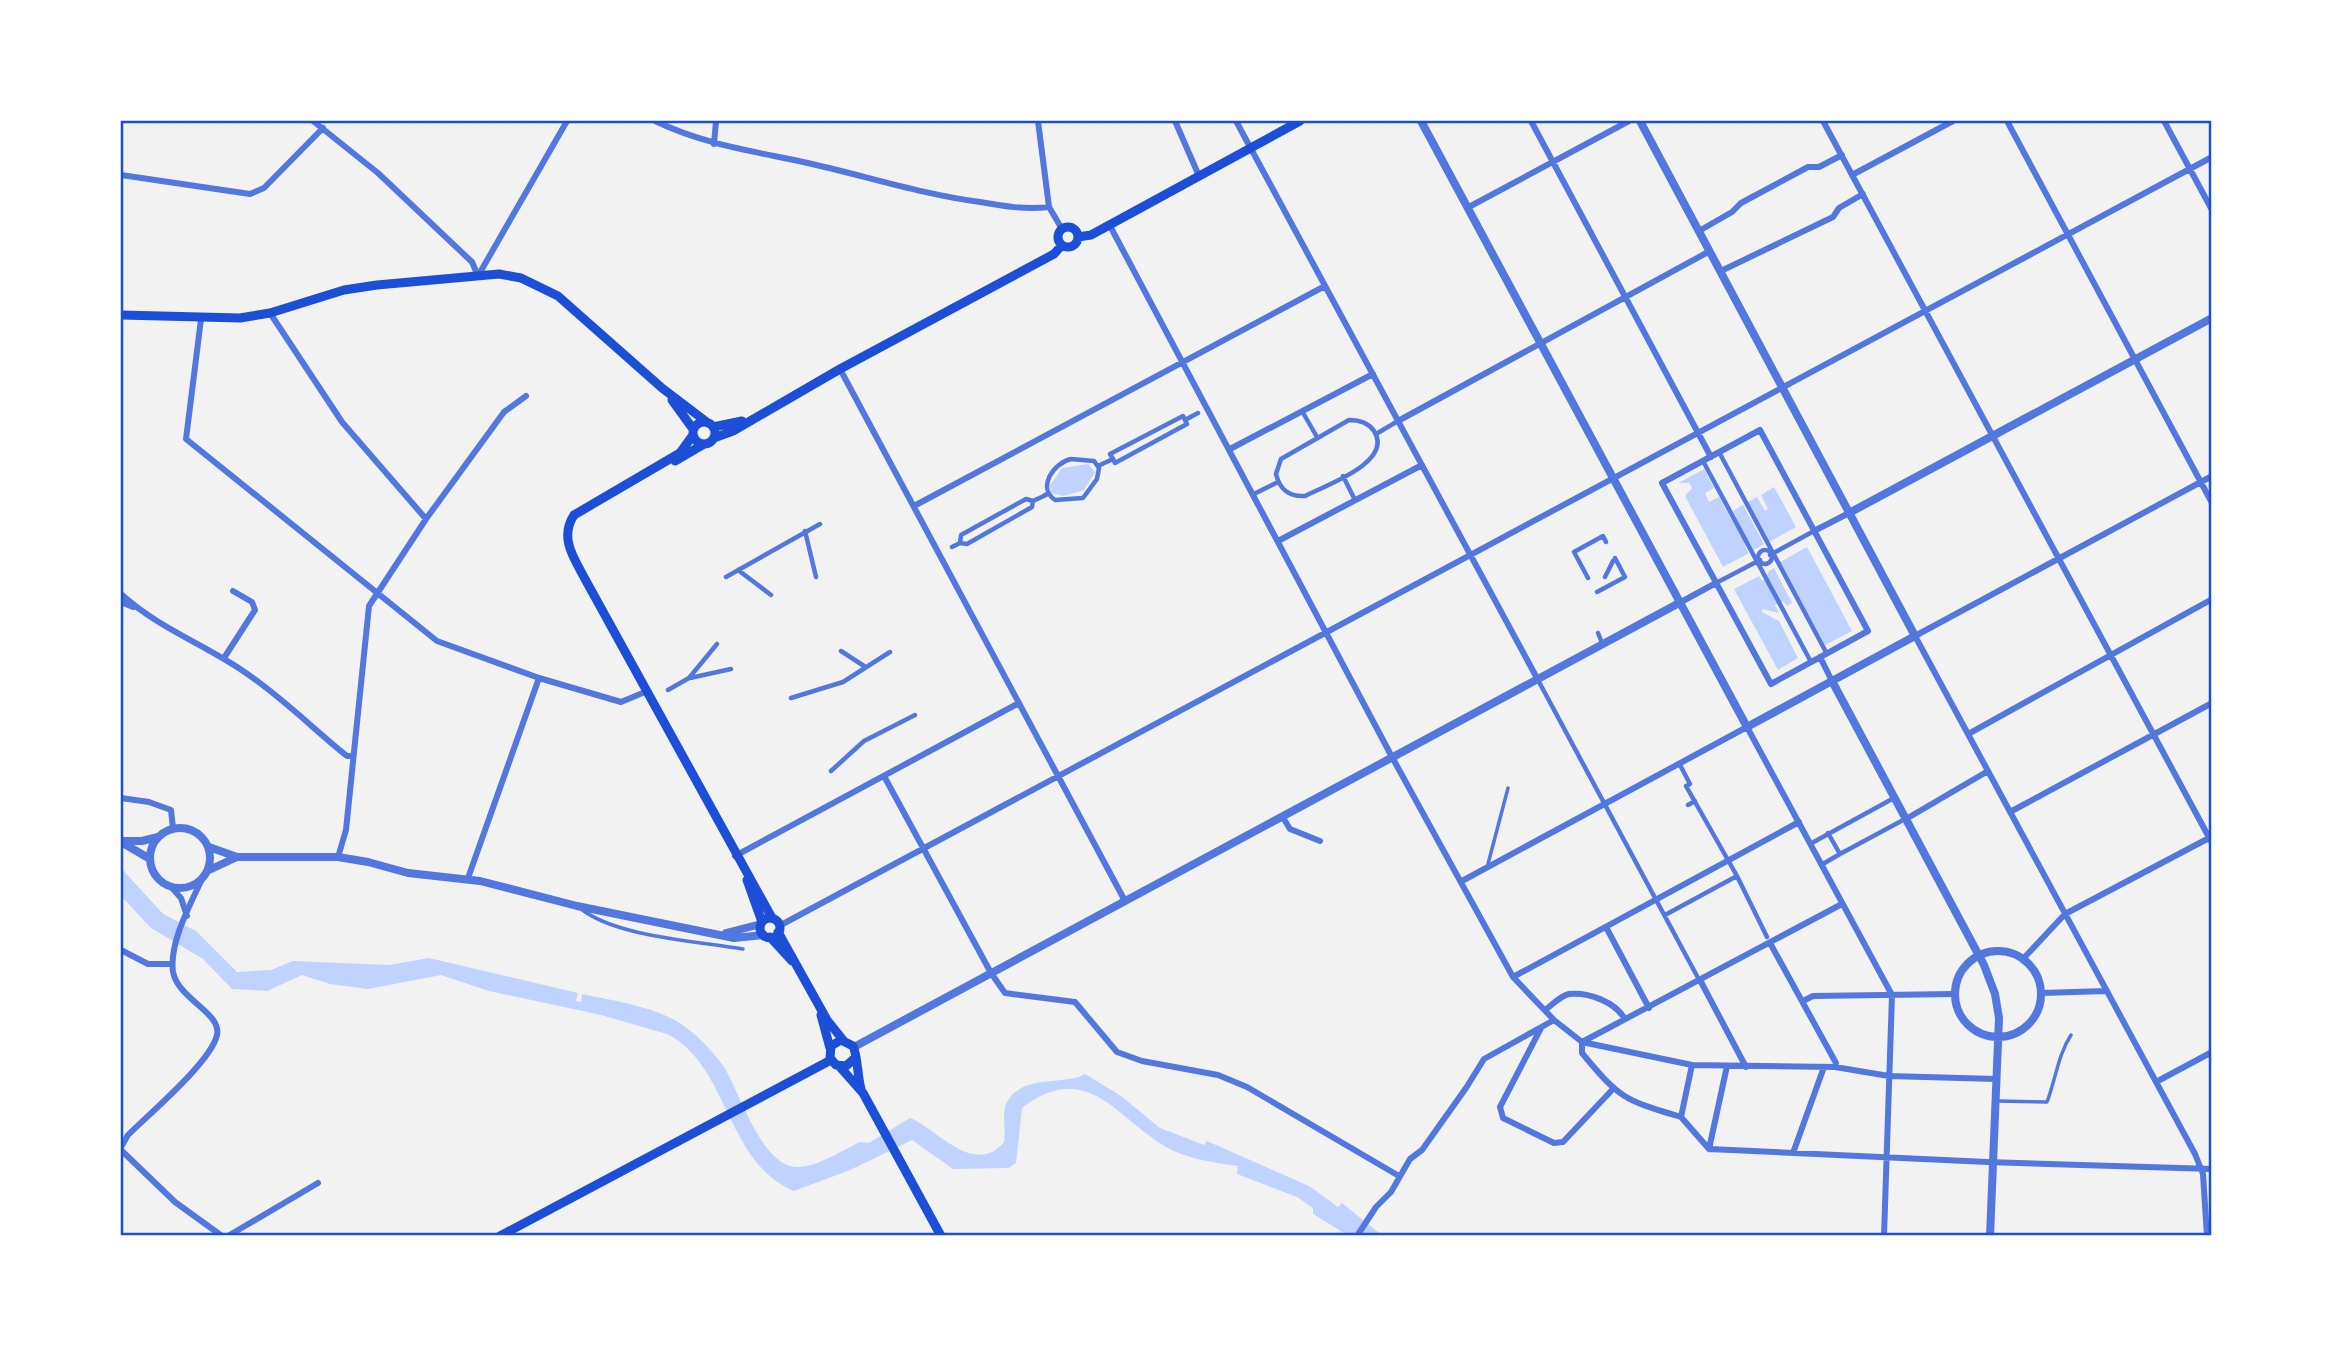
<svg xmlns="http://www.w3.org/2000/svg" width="2333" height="1357" viewBox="0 0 2333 1357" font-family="'Noto Sans',sans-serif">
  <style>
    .water { fill: #bfd3fe }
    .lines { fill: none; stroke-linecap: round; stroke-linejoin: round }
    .service { stroke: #5277de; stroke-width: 3.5 }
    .pedestrian { stroke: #5277de; stroke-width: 4.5 }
    .minor { stroke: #5277de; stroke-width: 6 }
    .tertiary { stroke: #5277de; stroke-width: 8 }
    .secondary { stroke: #1d4ed8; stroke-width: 9 }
    .neatline { fill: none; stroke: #1d4ed8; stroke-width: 2.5 }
  </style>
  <rect width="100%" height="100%" fill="#f2f2f2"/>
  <path class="water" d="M1088,464L1095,472L1084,490L1063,496L1051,493L1050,485L1062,468Z
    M1704,469L1714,488L1705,493L1709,502L1719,497L1731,519L1736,516L1733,511L1743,505L1764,544L1754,550L1750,543L1745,546L1749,553L1723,567L1685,496L1692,488L1689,483H1678Z
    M1774,487L1796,527L1769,542L1748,502L1757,497L1765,511L1768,509L1761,495Z
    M1807,547L1852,631L1825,645L1780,562Z
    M1774,568L1792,603L1787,606L1783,601L1775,605L1779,613L1762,609V612L1779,621L1798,658L1778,670L1734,589L1759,576L1762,581L1766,579L1769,571Z
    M121,868L163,914L196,931L237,972L271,970L293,961L389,965L429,958L578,993L576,1001L581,1002L582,994C617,1002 659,1006 688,1029C701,1039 715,1054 724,1067C740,1093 762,1166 796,1167C816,1168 843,1150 860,1142L869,1143L910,1118C935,1127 974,1178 1004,1142C1006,1131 1002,1113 1006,1104C1020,1073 1066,1086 1085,1074L1121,1096L1160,1128L1204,1145L1207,1141L1309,1186L1338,1207L1342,1203L1383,1236H1349L1313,1214V1208L1297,1197L1237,1174L1238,1166C1216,1163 1194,1160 1174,1151C1120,1126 1091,1055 1022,1108L1016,1163L1008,1168L953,1169L912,1140L850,1170L794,1191C725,1162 729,1065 667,1034L601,1015L489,991L441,975L368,989L330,984L302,975L267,991L232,989L203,959L151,928L121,896Z"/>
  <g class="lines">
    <path class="service" d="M1488,864L1508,788
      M581,909C617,937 697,941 743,949
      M1996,1101L2047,1102C2056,1078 2058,1055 2071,1035"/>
    <path class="pedestrian" d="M1302,411L1317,437
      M1349,420C1359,420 1368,422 1374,431C1394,462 1326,485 1305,496C1289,497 1280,490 1276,474L1281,459Z
      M1376,434L1398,421
      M1719,452L1827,654
      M1071,459L1094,461L1099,468L1097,479L1083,498L1055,500C1037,488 1053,463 1071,459Z
      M1113,459L1110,454L1183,416L1185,420
      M1703,461L1811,662
      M1098,466L1113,459L1115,463L1187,424L1185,420L1198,413
      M1343,476L1355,500
      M1254,494L1278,482
      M805,531L816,577
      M960,543L961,535L1026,499L1033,501L1048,494L1045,495
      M952,547L960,543L967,544L1032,507L1033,501
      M1758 557a7 7 0 1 1 14 0a7 7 0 1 1-14 0Z
      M1770,555L1814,531
      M738,570L771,595
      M726,577L820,524
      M1605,577L1613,561
      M1588,578L1574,552L1603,536L1606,542
      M1716,583L1760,560
      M1597,592L1625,577L1615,558
      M1598,633L1603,645
      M841,651L864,666
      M690,678L731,669
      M1538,680L1697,976
      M668,690L689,678L717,644
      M791,698L843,682L890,652
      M1679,763L1690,784L1686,786L1737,876L1767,937
      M831,771L864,741L915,715
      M1688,805L1695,801
      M1828,833L1840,854L1905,819
      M1810,844L1894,798
      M1821,865L1840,854
      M1665,915L1737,876"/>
    <path class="minor" d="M313,121L378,173L472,262L478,276
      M655,121C703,144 752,151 803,162C863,175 920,194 980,202C1003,206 1026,210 1049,207
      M1038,121L1049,207L1062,229
      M1175,121L1199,176
      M1236,121L1538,680
      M1531,121L1711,457
      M1823,121L2212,843
      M2007,121L2212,503
      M2164,121L2212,210
      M714,144L716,121
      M121,175L250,194L264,188L323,128
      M1852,175L1953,121
      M1467,208L1629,121
      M1109,224L1392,757L1513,977L1554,1020L1582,1042L1692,1065
      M1699,231L1732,212L1741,203L1808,167H1819L1842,155
      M1721,271L1833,217L1839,208L1863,194
      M478,276L567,121
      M270,313L342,422L426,519
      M201,319L186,439L437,641L539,678L621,702L645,692
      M840,369L1125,901
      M1398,421L1710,251
      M1760,430L1868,631L1771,684L1662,483Z
      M1230,449L1373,374
      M914,506L1325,286
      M1814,531L1849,513
      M1278,541L1422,465
      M121,594C157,627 203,644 243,671C281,696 312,728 347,756H353
      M121,602L133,607
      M1681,602L1716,583
      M1820,657L1832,681
      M224,658L255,610L252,602L233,591
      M1968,734L2212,599
      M884,776L991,973L1005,993L1075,1002L1117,1052L1142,1061L1218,1075L1247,1087L1399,1176
      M121,798L149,802L171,810L173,828
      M2010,812L2212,703
      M1282,816L1290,829L1320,841
      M1906,819L1988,771
      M735,856L1019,703
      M338,857L346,830L369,606L426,519L504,412L526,396
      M468,878L539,678
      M1462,881L1747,727L1892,995L1884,1236
      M171,887L181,898L187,916
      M779,926L2212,157
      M1606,927L1649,1008
      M1770,943L1836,1063L1835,1067
      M121,950L148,964H172
      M2023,959L2065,914L2211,837
      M1513,977L1799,822
      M1700,980L1746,1067
      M2041,993L2107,991
      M1803,1001L1813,996L1954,994
      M1545,1010C1552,1005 1560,996 1569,994C1589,992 1615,1002 1625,1019
      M1541,1028L1500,1107L1503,1118L1554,1143L1563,1142L1612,1090
      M1584,1041L1842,904
      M1582,1042V1053C1620,1099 1624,1100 1681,1117
      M2156,1082L2212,1052
      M1681,1117L1692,1065L1835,1067L1889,1076L1996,1079
      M1681,1117L1709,1149L1727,1066
      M121,1147L128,1135C149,1114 211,1062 217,1035C222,1013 178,999 173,972C169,943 190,905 202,879
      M1709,1149L1987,1162L2212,1169
      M121,1150L175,1202L222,1236
      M1793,1153L1824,1067
      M228,1236L318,1183
      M1357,1236L1376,1207L1391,1192L1410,1159L1422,1150L1466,1088L1484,1059L1554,1020
      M2207,1236L2203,1174L2195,1154L1915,636L2212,476"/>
    <path class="tertiary" d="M1421,121L1747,727L1915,636L1640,121
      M1849,513L2212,318
      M1832,681L1984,965L1995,994L1999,1018L1990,1236
      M150 858a30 30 0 1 1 60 0a30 30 0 1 1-60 0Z
      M121,841H142L158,837
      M121,842L150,859
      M209,847L237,857H338L368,862L408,873L480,881L577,906L734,938L764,935
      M207,871L237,857
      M726,933L761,924
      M1955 994a43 43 0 1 1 86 0a43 43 0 1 1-86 0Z
      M854,1047L1681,602"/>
    <path class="secondary" d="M1058 237a10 10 0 1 1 20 0a10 10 0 1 1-20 0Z
      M1078,237L1091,235L1300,121
      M121,315L240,318L270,313L344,290L377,285L499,274L521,278L558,296L662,388L708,423
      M672,400L693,429
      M693 433a11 11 0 1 1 22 0a11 11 0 1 1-22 0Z
      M713,427L742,421
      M693,435L680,453L574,515C559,538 574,558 585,579L772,918
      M714,438L733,431L840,369L1054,254L1062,245
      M675,461L704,444
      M747,880L762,922
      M760 928a10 10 0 1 1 20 0a10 10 0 1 1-20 0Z
      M778,932L827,1020L843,1040
      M770,937L792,961
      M821,1015L830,1048
      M854,1059L846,1066L836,1065L830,1058L831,1046L841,1040L853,1046C858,1057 857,1074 861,1089
      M840,1067L863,1093L941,1236
      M500,1236L831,1060"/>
  </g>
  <rect width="2333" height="1357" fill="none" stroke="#ffffff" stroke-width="245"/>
  <rect x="122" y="122" width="2088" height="1112" class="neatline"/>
</svg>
